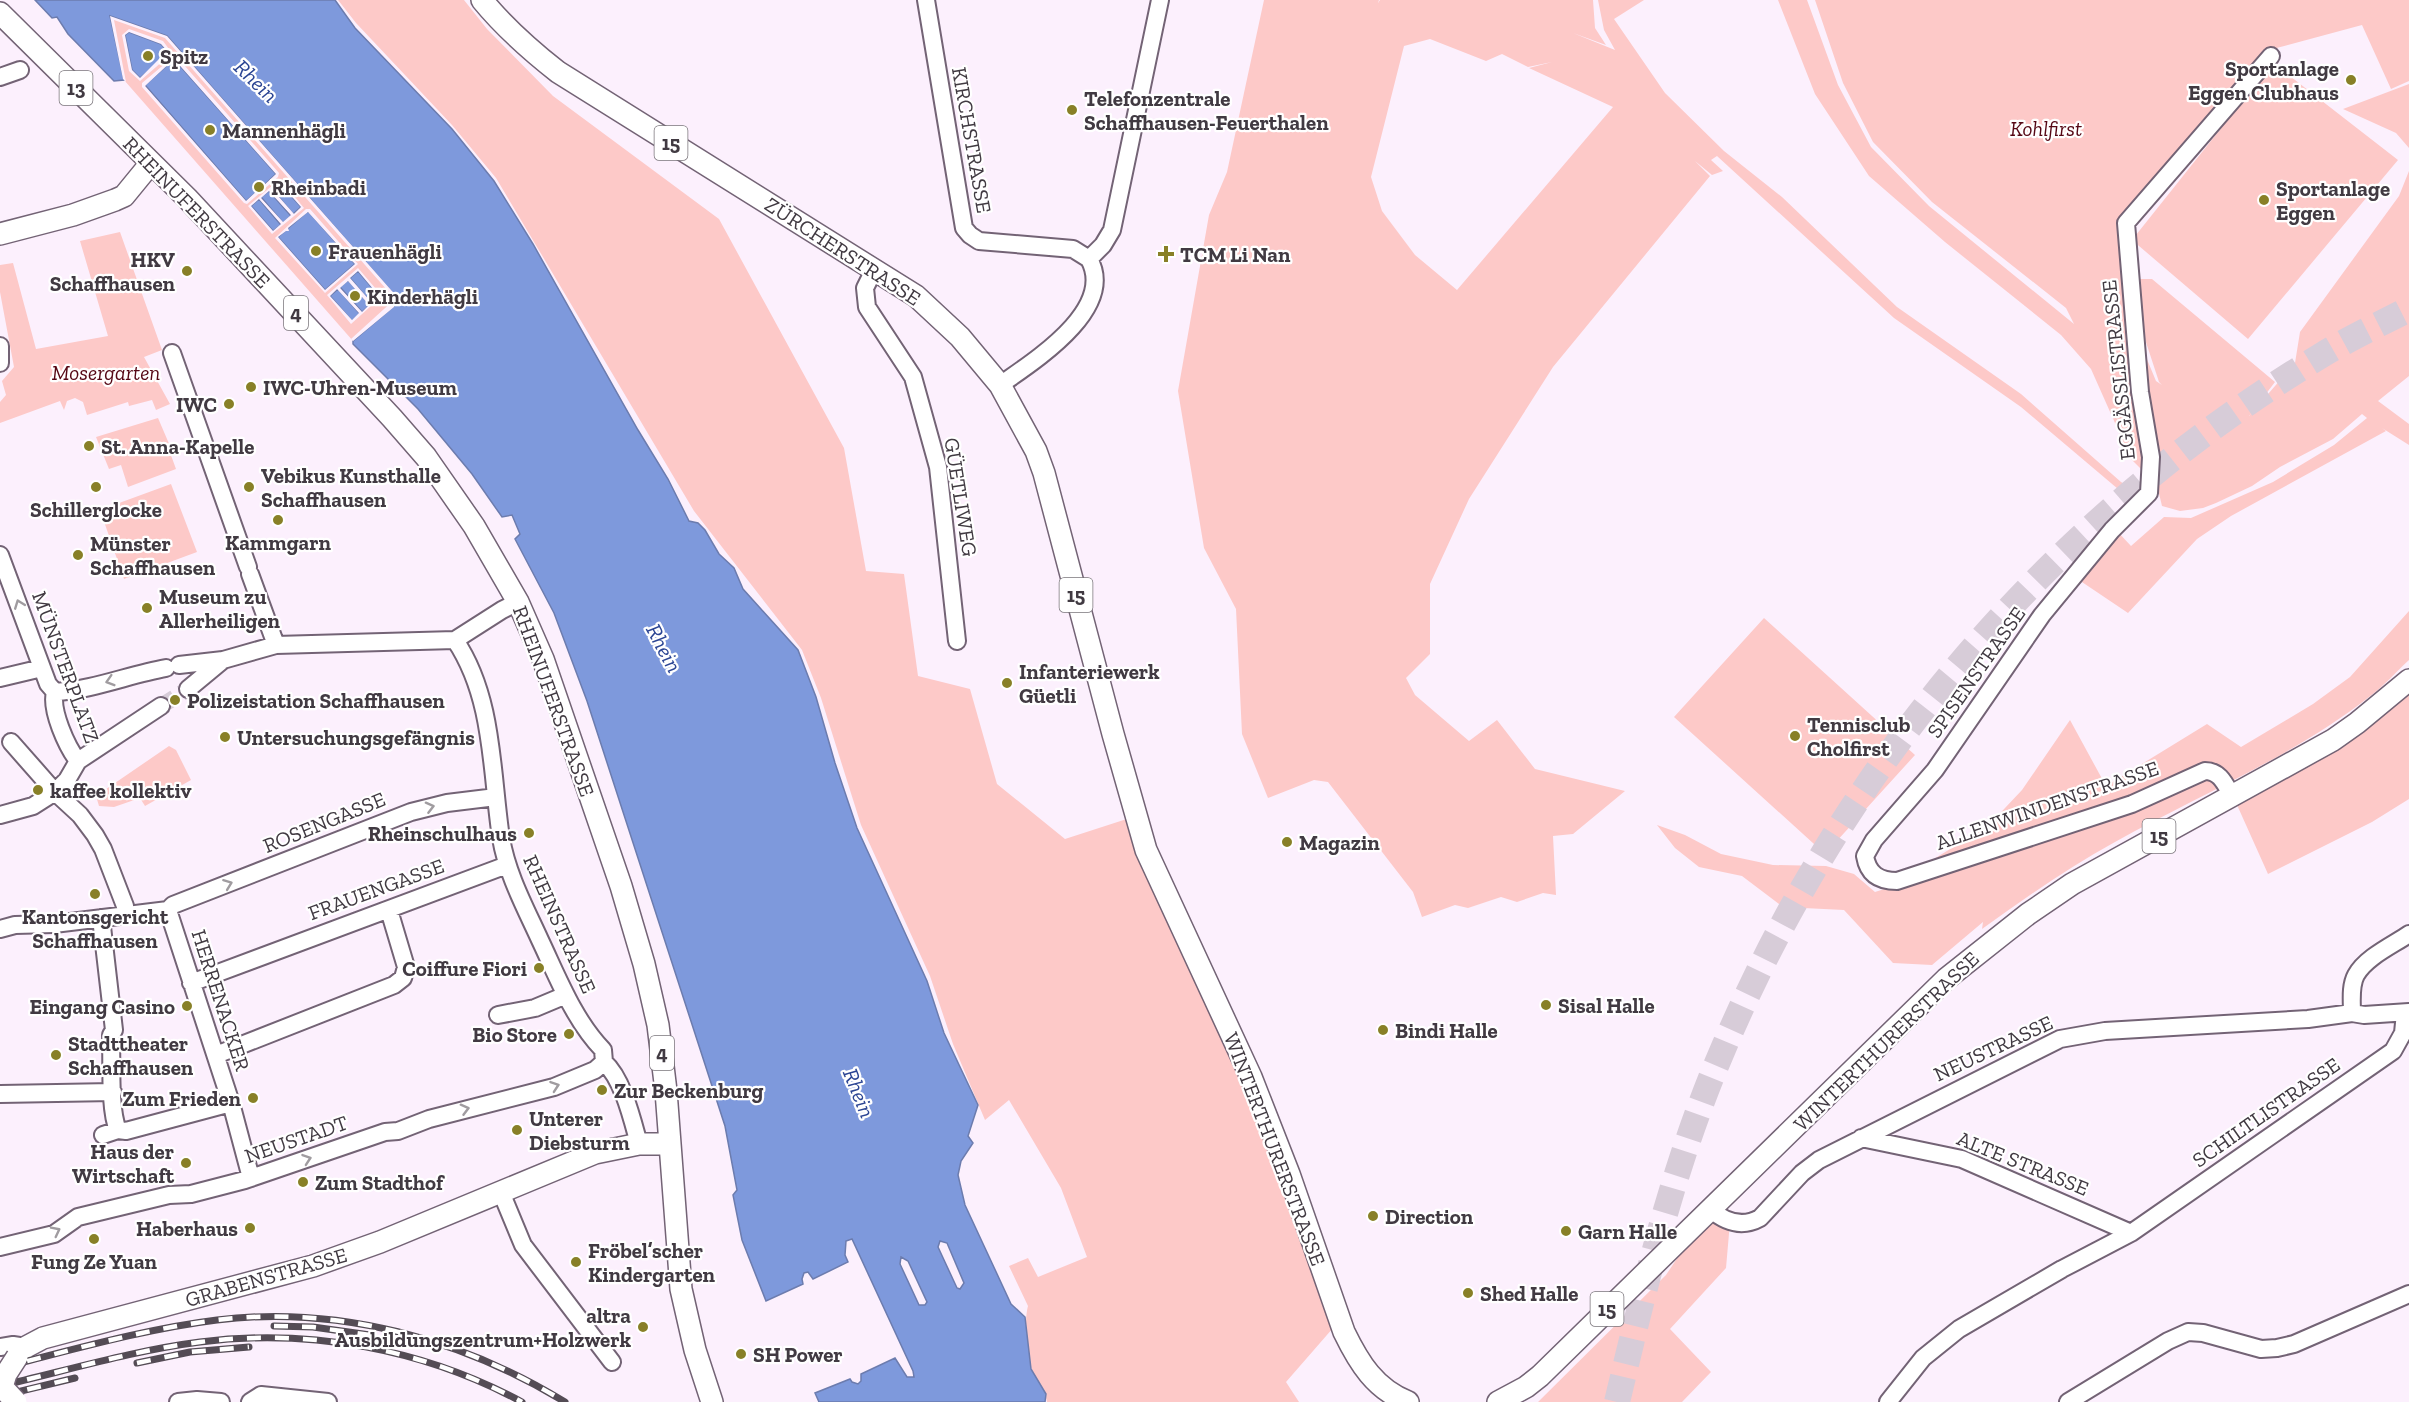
<svg xmlns="http://www.w3.org/2000/svg" width="2409" height="1402" viewBox="0 0 2409 1402" font-family="'Zilla Slab',serif">
  <style>
    .green { fill: #fdc9c8; fill-rule: evenodd }
    .water { fill: #7e99dc; stroke: #6c7cae; stroke-width: 1.5; fill-rule: evenodd }
    .pier { fill: #fcf0fd; fill-rule: evenodd }
    .lines { fill: none; stroke-linecap: round; stroke-linejoin: round }
    .minor-tunnel { stroke: #d7ccd8; stroke-width: 16; stroke-dasharray: 16 8; stroke-linecap: butt }
    .highway-tunnel { stroke: #d7ccd8; stroke-width: 26; stroke-dasharray: 26 13; stroke-linecap: butt }
    .minor-casing { stroke: #736375; stroke-width: 20 }
    .major-casing { stroke: #736375; stroke-width: 24 }
    .minor { stroke: #fff; stroke-width: 16 }
    .major { stroke: #fff; stroke-width: 21 }
    .rail-casing { stroke: #544c55; stroke-width: 7 }
    .rail { stroke: #fff; stroke-width: 4.5; stroke-dasharray: 14; stroke-linecap: butt }
    .major-bridge-casing { stroke: #736375; stroke-width: 24; stroke-linecap: butt }
    .major-bridge { stroke: #fff; stroke-width: 21 }
    .oneway { stroke: #a09ca0 }
    .poi-dot { fill: #888027; stroke: #fff; stroke-width: 2 }
    .labels { text-anchor: middle; dominant-baseline: central; stroke-width: 4.5; stroke-linejoin: round; paint-order: stroke }
    .shield { fill: #fff; stroke: #7a757b; stroke-width: 1.5 }
    .shield-label { font-size: 20px; font-weight: bold; fill: #413a42 }
    .poi-label { font-size: 21px; font-weight: bold; fill: #413a42; stroke: #fff; text-anchor: start }
    .park-label { font-size: 21px; font-style: italic; fill: #550714; stroke: #fff }
    .street-label { font-size: 21px; fill: #413a42; stroke: #fff }
    .water-label { font-size: 22px; font-style: italic; fill: #2b4594; stroke: #fff }
  </style>
  <rect width="100%" height="100%" fill="#fcf0fd"/>
  <path class="green" d="M338,0H464L487,29L553,96L719,219L844,448L866,571L904,574L918,676L970,689L997,784L1065,839L1136,816L1162,887L1340,1320L1286,1382L1299,1402H1047C1045,1390 1038,1382 1033,1372C1026,1358 1024,1320 1028,1306L1009,1266L1028,1258L1038,1277L1087,1257L1061,1188L1009,1100L985,1120L953,1044L930,976L861,825L821,698L802,650L694,511L496,178L452,125L356,23Z
    M1264,0H1379L1378,3L1380,0H1593L1595,28L1606,45L1573,33L1615,50L1604,30L1598,0H1644L1614,19L1665,93L1724,151L1782,197L1897,307L2021,394L2121,482L2142,494L2138,499L2118,489L2021,407L1894,318L1717,156L1711,160L1723,171L1712,175L1695,161L1710,176L1553,367L1469,499L1430,584V654L1406,678L1415,695L1469,741L1497,720L1535,769L1625,791L1573,834L1553,836L1556,895L1543,893L1517,902L1501,897L1468,908L1455,905L1422,917L1413,892L1328,782L1314,780L1268,798L1242,734L1236,609L1204,548L1178,391L1209,215L1227,172ZM1430,39L1486,61L1502,54L1528,67L1552,62L1529,68L1613,107L1457,290L1415,255L1382,211L1371,177L1404,46Z
    M1778,0H1807L1838,85L1871,147L1929,206L2074,324L2066,308L1932,202L1873,142L1843,83L1815,0H2409V81L2391,89L2362,25L2269,50L2120,243L2129,316L2156,381L2162,385L2159,382L2143,333L2133,279H2152L2275,382L2249,416L2295,363L2300,332L2399,196L2409,171V376L2378,401L2409,424V445L2382,428L2386,431L2231,516L2197,539L2128,613L2076,578L2117,531L2131,546L2164,517L2191,518L2273,482L2334,445L2367,418L2362,414L2333,439L2280,467L2252,486L2216,503L2203,508L2180,511L2162,506L2157,485L2131,459L2091,369L2061,335L1945,242L1869,176L1815,94Z
    M110,16L167,36L399,299L353,341L124,80Z
    M2273,63L2398,160L2248,339L2132,240Z
    M2409,84V148L2396,133L2343,109Z
    M120,232L162,350L144,357L170,404L156,410L152,400L129,406L128,402L87,415L83,402L75,398L67,401L64,410L60,401L0,423V402L6,395L2,381L14,367L0,292V265L13,263L36,349L108,336L80,241Z
    M158,418L170,446L168,447L176,469L128,487L121,465L109,469L96,437Z
    M171,484L197,552L124,579L100,510Z
    M2409,611V660C2396,672 2384,686 2369,697C2294,756 2199,795 2115,842C2069,867 2025,898 1982,929L1983,922L1932,965L1893,963L1844,910L1783,907L1742,876L1699,867L1675,848L1657,825L1685,835L1721,854L1773,865L1826,866L1854,874L1875,892L1978,859L1919,868L1988,826L2022,790L2070,720L2106,786L2207,724L2241,747L2313,704L2350,677Z
    M1764,618L1915,755L1825,854L1674,717Z
    M2409,680V799L2372,822L2268,874L2233,796Z
    M169,746L176,750L191,780L145,806L140,798L114,807L99,806L96,796Z
    M1710,1209L1730,1222L1726,1268L1670,1329L1711,1372L1682,1402H1538L1666,1275Z"/>
  <path class="water" d="M35,0H335L355,28L452,129L494,181L533,244L638,430L668,479L689,521L698,523L705,530L719,554L734,568L743,589L798,650L816,697L835,763L857,828L927,981L944,1033L978,1105L968,1136L973,1143L961,1161L958,1175L965,1205L1011,1304L1025,1317L1031,1369L1046,1394L1045,1402H819L815,1393L850,1379L852,1382L858,1384L861,1381V1374L895,1358L907,1377H914L913,1371L852,1239L846,1241L845,1255L848,1262L813,1279L808,1272L804,1273L802,1279L803,1284L766,1301L742,1240L733,1195L737,1190L725,1126L587,701L554,613L515,539L520,534L512,515L502,517L472,474L418,409L353,344V341L394,306V303L398,299L167,36L110,16L124,80L114,81L68,34L57,17L52,18ZM940,1241L947,1243L964,1283L960,1289L957,1288L938,1247ZM901,1257L908,1261L927,1302L925,1305H919L900,1264Z
    M129,32L161,44L169,53L140,78L132,70L125,35Z
    M174,59L276,174L261,188L258,187L260,189L246,201L145,85Z
    M279,182L301,207L293,214L272,189Z
    M269,191L291,216L283,223L261,197Z
    M259,199L281,225L273,231L251,206Z
    M308,211L355,264L325,290L278,237Z
    M358,271L379,296L371,303L350,278Z
    M348,280L370,305L362,312L340,287Z
    M338,289L360,314L352,321L330,296Z"/>
  <path class="pier" d="M110,16L167,36L399,299L394,303V307L353,341L351,339L395,299L165,38L114,20L126,82L123,79Z
    M129,29L163,41L172,53L140,81L129,71L122,35ZM129,32L161,44L169,53L161,60L159,59L140,78L132,70L125,35Z
    M173,57H177L279,173L278,177L247,204L244,203L142,87V83ZM174,59L276,174L261,188L256,184L259,189L246,201L145,86Z
    M280,179L304,208L272,234L248,206ZM279,182L301,207L294,214L272,189ZM269,191L291,215L283,222L261,198ZM259,199L281,224L273,231L251,206Z
    M306,209H310L358,264L325,293L275,238ZM308,212L355,264L325,290L278,237L286,231H289L288,228Z
    M358,268L382,296L351,324L327,295ZM358,271L379,296L372,303L350,278ZM348,281L369,305L362,312L340,288ZM337,289L359,313L352,320L330,296Z"/>
  <g class="lines">
    <path class="minor-tunnel" d="M161,706L188,689"/>
    <path class="highway-tunnel" d="M1617,1402C1643,1293 1669,1183 1711,1078C1832,777 2044,523 2322,355C2350,338 2380,324 2409,309"/>
    <g class="minor-casing">
      <path id="minor" d="M926,0L964,228L970,235L979,241L1073,249L1089,259
        M0,77L20,70
        M1089,259L1103,245L1112,230L1160,0
        M874,270L865,288L867,307L913,377L938,467L957,641
        M0,346V363
        M172,353L248,567
        M1000,385C1034,361 1117,309 1089,259
        M0,555L48,684L55,692
        M250,574L276,645
        M455,640C494,698 491,771 501,838C507,874 525,907 540,940C558,978 574,1020 603,1050L604,1062C623,1079 632,1119 639,1144
        M179,665L223,660L276,645L455,640L502,610L518,602
        M0,678L42,668
        M188,689L223,660
        M55,692C93,690 128,675 166,668
        M55,692C50,710 67,747 78,761
        M11,742L55,792L80,815L95,835L103,849L125,906L126,915
        M2232,796C2225,784 2220,771 2205,771L2132,804L1897,881C1879,881 1868,874 1865,856L1874,840L1935,770L2042,615L2112,530L2149,493L2151,457L2140,392L2126,223L2271,56
        M0,815L33,806L55,792L67,780L78,761L161,706
        M168,910L231,1103L251,1178
        M101,918L114,1030L111,1035C112,1060 109,1110 118,1130L126,1131L231,1103
        M0,929L15,925L54,924L168,910L173,905L411,812L447,803L496,797
        M191,983L507,865
        M2352,1013C2352,1001 2350,986 2356,975C2366,957 2393,945 2409,934
        M498,1015L535,1008L566,995
        M216,1055L394,985L403,978L406,967L389,910
        M0,1094L113,1092
        M103,1135L118,1130
        M1861,1138L1962,1159L2131,1233
        M501,1192L523,1245L612,1362
        M1710,1209C1725,1222 1742,1228 1760,1218L1802,1173L1819,1160L2060,1039L2105,1031L2308,1019L2352,1013L2364,1015L2409,1012
        M0,1247L54,1234L78,1217L169,1195L191,1194L245,1180L385,1132L398,1131L429,1119L554,1087L595,1070L604,1062
        M0,1347L13,1345L26,1347
        M178,1402L197,1400L221,1402
        M250,1402L261,1395L328,1402
        M1888,1402L1923,1358L1959,1329L2062,1269L2131,1233L2393,1051L2403,1033L2405,1013
        M2068,1402L2168,1341L2188,1332L2203,1333L2261,1349L2277,1348L2294,1344L2409,1294"/>
    </g>
    <g class="major-casing">
      <path id="major" d="M482,0C505,28 530,50 558,72L916,296L960,337L1000,385L1036,451L1044,473L1113,734L1146,850L1251,1077L1289,1174L1344,1332C1359,1363 1375,1389 1408,1402
        M0,13L187,198L392,418L426,457L474,526L518,602L543,659L621,886L644,964L658,1025L666,1091L681,1289L695,1350L712,1402
        M0,234L73,215L115,200L124,196L151,163
        M17,1357L26,1347L43,1338L313,1266L380,1242L595,1153L639,1144H670
        M1498,1402L1526,1387L1540,1376L1946,979L2028,914L2072,884L2333,740L2357,723L2409,680"/>
    </g>
    <use href="#minor" class="minor"/>
    <use href="#major" class="major"/>
    <g class="rail-casing">
      <path id="rail" d="M274,1326L313,1327L370,1335
        M137,1363L190,1352L249,1347
        M0,1368C72,1350 144,1329 217,1320C338,1305 462,1339 565,1402
        M0,1386C65,1371 135,1350 200,1342C310,1328 424,1349 522,1402
        M0,1396L75,1378"/>
    </g>
    <use href="#rail" class="rail"/>
    <g class="major-bridge-casing">
      <path id="major-bridge" d="M16,1402L2,1387L6,1374L17,1357"/>
    </g>
    <use href="#major-bridge" class="major-bridge"/>
  </g>
  <defs><path id="oneway-chevron" d="M-2-3.5L2.5 0L-2 3.5" fill="none" stroke-width="1.6" stroke-linecap="round" stroke-linejoin="round" transform="scale(1.5)"/></defs>
  <g class="oneway">
    <use href="#oneway-chevron" transform="translate(19 604) rotate(-111)"/>
    <use href="#oneway-chevron" transform="translate(110 681) rotate(163)"/>
    <use href="#oneway-chevron" transform="translate(430 807) rotate(-14)"/>
    <use href="#oneway-chevron" transform="translate(228 884) rotate(-21)"/>
    <use href="#oneway-chevron" transform="translate(555 1086) rotate(-19)"/>
    <use href="#oneway-chevron" transform="translate(465 1109) rotate(-15)"/>
    <use href="#oneway-chevron" transform="translate(307 1159) rotate(-19)"/>
    <use href="#oneway-chevron" transform="translate(56 1231) rotate(-27)"/>
  </g>
  <g class="poi-dot">
    <circle cx="148" cy="56" r="6"/>
    <circle cx="2351" cy="80" r="6"/>
    <circle cx="1072" cy="110" r="6"/>
    <circle cx="210" cy="130" r="6"/>
    <circle cx="259" cy="187" r="6"/>
    <circle cx="2264" cy="200" r="6"/>
    <circle cx="316" cy="251" r="6"/>
    <path d="M1163 245h6v6h6v6h-6v6h-6v-6h-6v-6h6z"/>
    <circle cx="187" cy="271" r="6"/>
    <circle cx="355" cy="296" r="6"/>
    <circle cx="251" cy="387" r="6"/>
    <circle cx="229" cy="404" r="6"/>
    <circle cx="89" cy="446" r="6"/>
    <circle cx="96" cy="487" r="6"/>
    <circle cx="249" cy="487" r="6"/>
    <circle cx="278" cy="520" r="6"/>
    <circle cx="78" cy="555" r="6"/>
    <circle cx="147" cy="608" r="6"/>
    <circle cx="1007" cy="683" r="6"/>
    <circle cx="175" cy="700" r="6"/>
    <circle cx="1795" cy="736" r="6"/>
    <circle cx="225" cy="737" r="6"/>
    <circle cx="38" cy="790" r="6"/>
    <circle cx="529" cy="833" r="6"/>
    <circle cx="1287" cy="842" r="6"/>
    <circle cx="95" cy="894" r="6"/>
    <circle cx="539" cy="968" r="6"/>
    <circle cx="1546" cy="1005" r="6"/>
    <circle cx="187" cy="1006" r="6"/>
    <circle cx="1383" cy="1030" r="6"/>
    <circle cx="569" cy="1034" r="6"/>
    <circle cx="56" cy="1055" r="6"/>
    <circle cx="602" cy="1090" r="6"/>
    <circle cx="253" cy="1098" r="6"/>
    <circle cx="517" cy="1130" r="6"/>
    <circle cx="186" cy="1163" r="6"/>
    <circle cx="303" cy="1182" r="6"/>
    <circle cx="1373" cy="1216" r="6"/>
    <circle cx="250" cy="1228" r="6"/>
    <circle cx="1566" cy="1231" r="6"/>
    <circle cx="94" cy="1239" r="6"/>
    <circle cx="576" cy="1262" r="6"/>
    <circle cx="1468" cy="1293" r="6"/>
    <circle cx="643" cy="1327" r="6"/>
    <circle cx="741" cy="1354" r="6"/>
  </g>
  <g class="labels">
    <g class="shield">
      <rect x="59.5" y="71" width="33" height="34" rx="4.5"/>
      <rect x="654.5" y="126" width="33" height="34" rx="4.5"/>
      <rect x="284" y="296" width="24" height="34" rx="4.5"/>
      <rect x="1059.5" y="578" width="33" height="34" rx="4.5"/>
      <rect x="2142.5" y="819" width="33" height="34" rx="4.5"/>
      <rect x="650" y="1036" width="24" height="34" rx="4.5"/>
      <rect x="1590.5" y="1292" width="33" height="34" rx="4.5"/>
    </g>
    <g class="shield-label">
      <text x="76" y="88">13</text>
      <text x="671" y="143">15</text>
      <text x="296" y="313">4</text>
      <text x="1076" y="595">15</text>
      <text x="2159" y="836">15</text>
      <text x="662" y="1053">4</text>
      <text x="1607" y="1309">15</text>
    </g>
    <g class="poi-label">
      <text x="160" y="56">Spitz</text>
      <text x="2339" y="68" text-anchor="end">Sportanlage<tspan x="2339" dy="24">Eggen Clubhaus</tspan></text>
      <text x="1084" y="98">Telefonzentrale<tspan x="1084" dy="24">Schaffhausen-Feuerthalen</tspan></text>
      <text x="222" y="130">Mannenhägli</text>
      <text x="271" y="187">Rheinbadi</text>
      <text x="2276" y="188">Sportanlage<tspan x="2276" dy="24">Eggen</tspan></text>
      <text x="328" y="251">Frauenhägli</text>
      <text x="1180" y="254">TCM Li Nan</text>
      <text x="175" y="259" text-anchor="end">HKV<tspan x="175" dy="24">Schaffhausen</tspan></text>
      <text x="367" y="296">Kinderhägli</text>
      <text x="263" y="387">IWC-Uhren-Museum</text>
      <text x="217" y="404" text-anchor="end">IWC</text>
      <text x="101" y="446">St. Anna-Kapelle</text>
      <text x="261" y="475">Vebikus Kunsthalle<tspan x="261" dy="24">Schaffhausen</tspan></text>
      <text x="96" y="509" text-anchor="middle">Schillerglocke</text>
      <text x="278" y="542" text-anchor="middle">Kammgarn</text>
      <text x="90" y="543">Münster<tspan x="90" dy="24">Schaffhausen</tspan></text>
      <text x="159" y="596">Museum zu<tspan x="159" dy="24">Allerheiligen</tspan></text>
      <text x="1019" y="671">Infanteriewerk<tspan x="1019" dy="24">Güetli</tspan></text>
      <text x="187" y="700">Polizeistation Schaffhausen</text>
      <text x="1807" y="724">Tennisclub<tspan x="1807" dy="24">Cholfirst</tspan></text>
      <text x="237" y="737">Untersuchungsgefängnis</text>
      <text x="50" y="790">kaffee kollektiv</text>
      <text x="517" y="833" text-anchor="end">Rheinschulhaus</text>
      <text x="1299" y="842">Magazin</text>
      <text x="95" y="916" text-anchor="middle">Kantonsgericht<tspan x="95" dy="24">Schaffhausen</tspan></text>
      <text x="527" y="968" text-anchor="end">Coiffure Fiori</text>
      <text x="1558" y="1005">Sisal Halle</text>
      <text x="175" y="1006" text-anchor="end">Eingang Casino</text>
      <text x="1395" y="1030">Bindi Halle</text>
      <text x="557" y="1034" text-anchor="end">Bio Store</text>
      <text x="68" y="1043">Stadttheater<tspan x="68" dy="24">Schaffhausen</tspan></text>
      <text x="614" y="1090">Zur Beckenburg</text>
      <text x="241" y="1098" text-anchor="end">Zum Frieden</text>
      <text x="529" y="1118">Unterer<tspan x="529" dy="24">Diebsturm</tspan></text>
      <text x="174" y="1151" text-anchor="end">Haus der<tspan x="174" dy="24">Wirtschaft</tspan></text>
      <text x="315" y="1182">Zum Stadthof</text>
      <text x="1385" y="1216">Direction</text>
      <text x="238" y="1228" text-anchor="end">Haberhaus</text>
      <text x="1578" y="1231">Garn Halle</text>
      <text x="588" y="1250">Fröbel’scher<tspan x="588" dy="24">Kindergarten</tspan></text>
      <text x="94" y="1261" text-anchor="middle">Fung Ze Yuan</text>
      <text x="1480" y="1293">Shed Halle</text>
      <text x="631" y="1315" text-anchor="end">altra<tspan x="631" dy="24">Ausbildungszentrum+Holzwerk</tspan></text>
      <text x="753" y="1354">SH Power</text>
    </g>
    <g class="park-label">
      <text x="2046" y="128">Kohlfirst</text>
      <text x="106" y="372">Mosergarten</text>
    </g>
    <g class="street-label">
      <text transform="translate(972 140) rotate(80)">KIRCHSTRASSE</text>
      <text transform="translate(197 212) rotate(46)">RHEINUFERSTRASSE</text>
      <text transform="translate(843 251) rotate(33)">ZÜRCHERSTRASSE</text>
      <text transform="translate(2118 370) rotate(-96)">EGGÄSSLISTRASSE</text>
      <text transform="translate(961 497) rotate(81)">GÜETLIWEG</text>
      <text transform="translate(66 667) rotate(70)">MÜNSTERPLATZ</text>
      <text transform="translate(1976 672) rotate(-55)">SPISENSTRASSE</text>
      <text transform="translate(554 701) rotate(70)">RHEINUFERSTRASSE</text>
      <text transform="translate(2047 805) rotate(-19)">ALLENWINDENSTRASSE</text>
      <text transform="translate(324 822) rotate(-22)">ROSENGASSE</text>
      <text transform="translate(376 889) rotate(-20)">FRAUENGASSE</text>
      <text transform="translate(560 924) rotate(66)">RHEINSTRASSE</text>
      <text transform="translate(221 1000) rotate(72)">HERRENACKER</text>
      <text transform="translate(1886 1041) rotate(-44)">WINTERTHURERSTRASSE</text>
      <text transform="translate(1993 1048) rotate(-25)">NEUSTRASSE</text>
      <text transform="translate(2266 1112) rotate(-35)">SCHILTLISTRASSE</text>
      <text transform="translate(296 1139) rotate(-19)">NEUSTADT</text>
      <text transform="translate(1275 1149) rotate(69)">WINTERTHURERSTRASSE</text>
      <text transform="translate(2023 1163) rotate(22)">ALTE STRASSE</text>
      <text transform="translate(266 1277) rotate(-16)">GRABENSTRASSE</text>
    </g>
    <g class="water-label">
      <text transform="translate(256 81) rotate(44)">Rhein</text>
      <text transform="translate(664 648) rotate(62)">Rhein</text>
      <text transform="translate(859 1093) rotate(68)">Rhein</text>
    </g>
  </g>
</svg>
